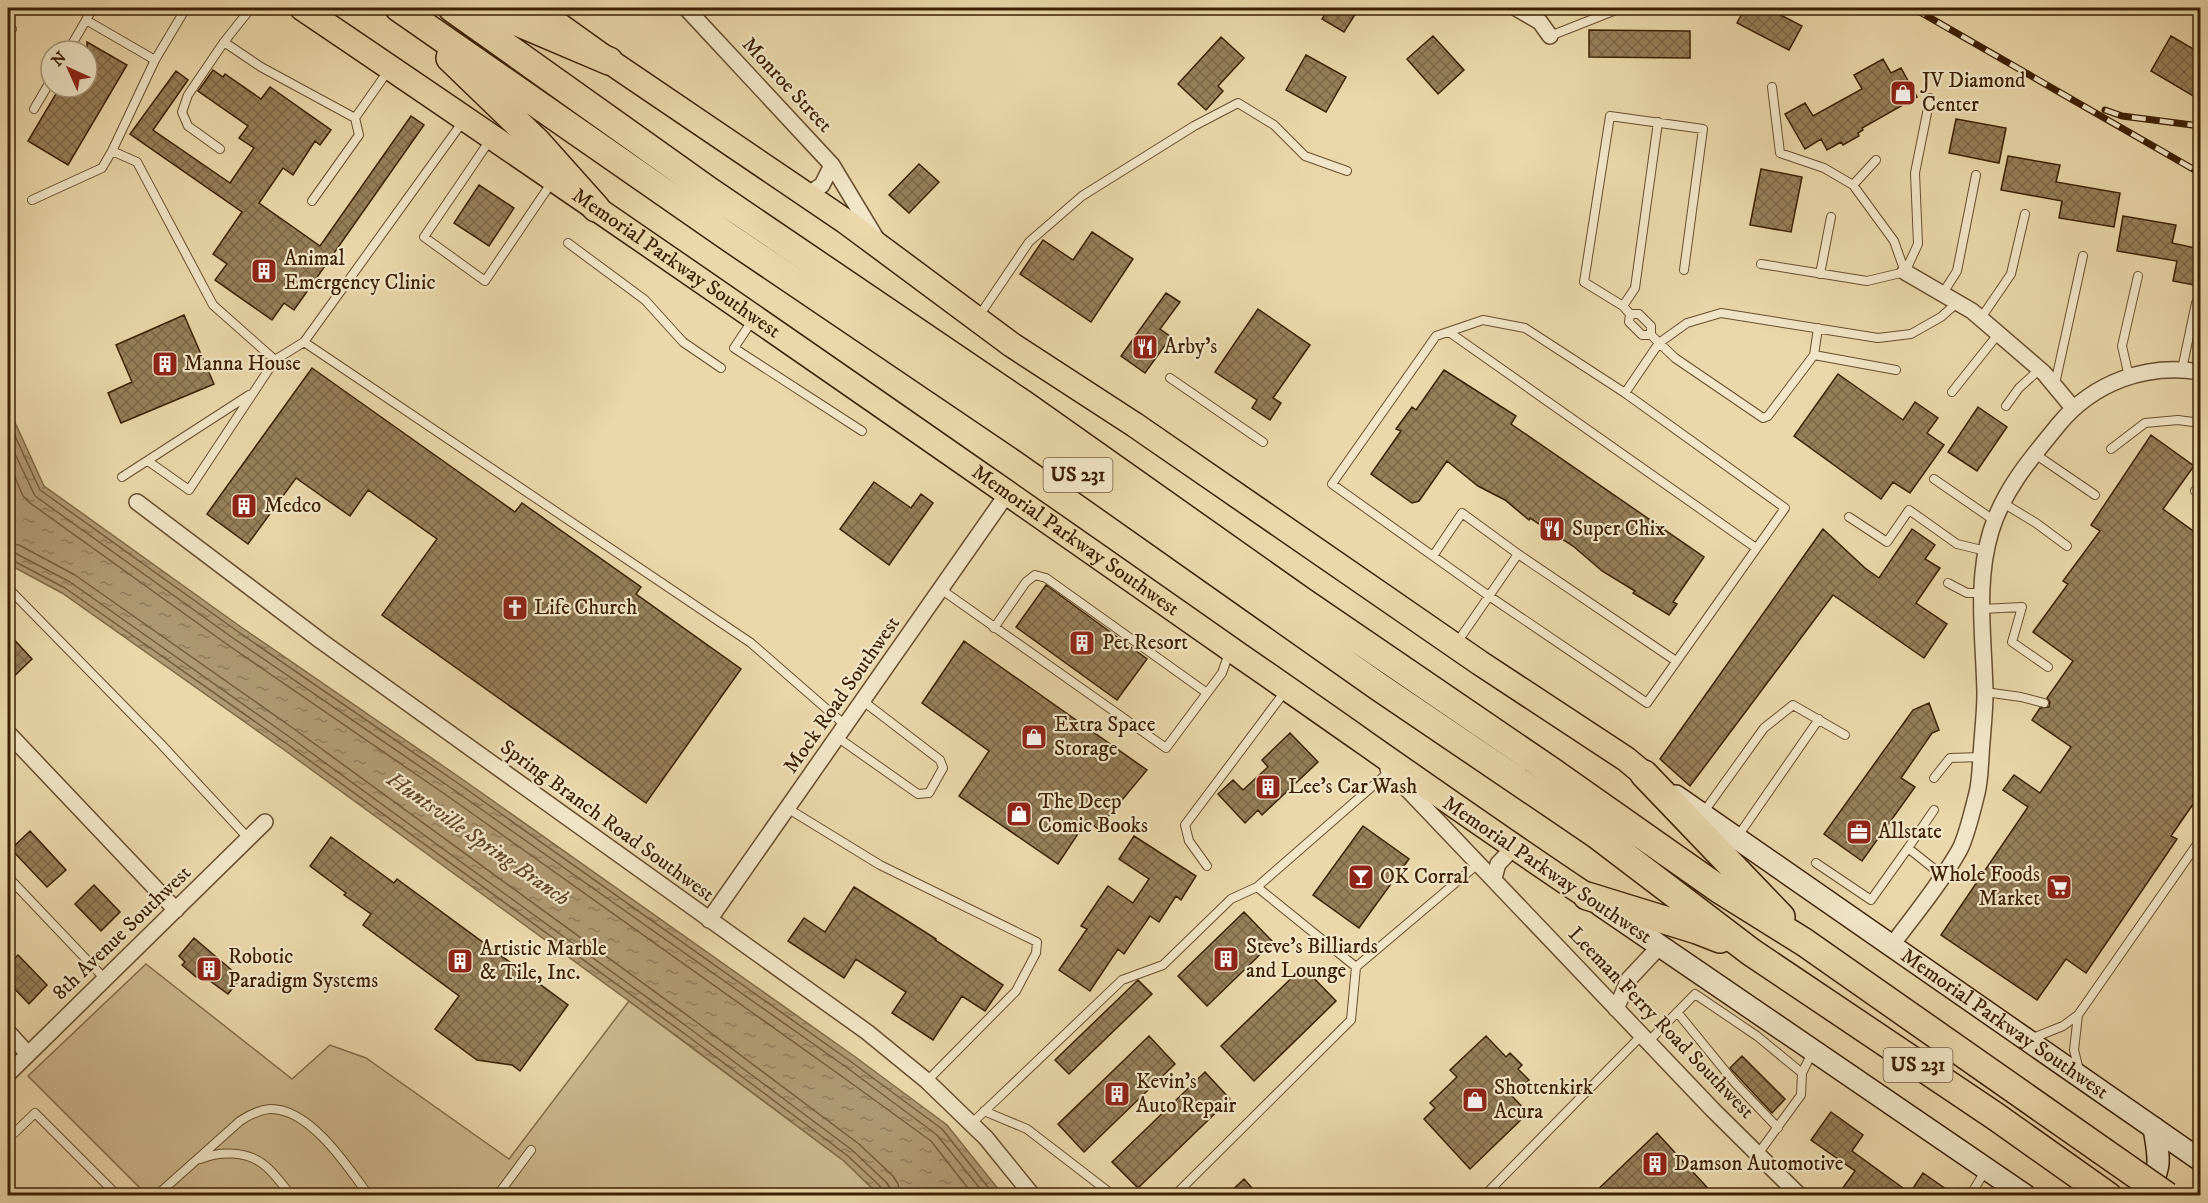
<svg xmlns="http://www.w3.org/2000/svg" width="2208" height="1203" viewBox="0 0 2208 1203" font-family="'IM FELL DW Pica',serif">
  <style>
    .grass { fill: #ccb98e; stroke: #846c49; stroke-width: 1.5 }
    .water { fill: url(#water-ripples); stroke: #816946; stroke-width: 1.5 }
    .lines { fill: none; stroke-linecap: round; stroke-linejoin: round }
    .shore { stroke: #765c3b; stroke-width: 1.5 }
    .building { fill: url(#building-cross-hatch); stroke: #3c2004; stroke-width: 1.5 }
    .service-casing { stroke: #684e2e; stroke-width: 10 }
    .minor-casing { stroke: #684e2e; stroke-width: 18 }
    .secondary-casing { stroke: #3c2004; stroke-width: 24 }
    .primary-casing { stroke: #3c2004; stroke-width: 27 }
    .motorway-casing { stroke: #3c2004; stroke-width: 30 }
    .service { stroke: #f1e6c8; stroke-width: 8 }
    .minor { stroke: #f1e6c8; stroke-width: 15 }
    .secondary { stroke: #f1e6c8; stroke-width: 21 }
    .primary { stroke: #ead8aa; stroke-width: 24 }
    .motorway { stroke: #ead8aa; stroke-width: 27 }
    .rail-casing { stroke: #3c2004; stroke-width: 7 }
    .rail { stroke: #f1e6c8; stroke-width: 4.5; stroke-dasharray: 14; stroke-linecap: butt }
    .motorway-bridge-casing { stroke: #3c2004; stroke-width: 30; stroke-linecap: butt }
    .motorway-bridge { stroke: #ead8aa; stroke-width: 27 }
    .labels { text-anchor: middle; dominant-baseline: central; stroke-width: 4.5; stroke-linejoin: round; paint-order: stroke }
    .shield { fill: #f1e6c8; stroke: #725b3f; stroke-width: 1.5 }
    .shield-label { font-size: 20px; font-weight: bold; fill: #3c2004 }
    .poi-label { font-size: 21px; fill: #3c2004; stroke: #f1e6c8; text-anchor: start }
    .street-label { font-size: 21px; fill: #3c2004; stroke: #f1e6c8 }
    .water-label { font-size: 22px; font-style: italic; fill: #644a2a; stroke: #f1e6c8 }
  </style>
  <defs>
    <pattern id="water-ripples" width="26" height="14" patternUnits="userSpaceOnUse" patternTransform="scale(1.5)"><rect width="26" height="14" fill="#af9972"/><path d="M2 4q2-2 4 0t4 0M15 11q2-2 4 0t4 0" fill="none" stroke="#907c5b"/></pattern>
    <pattern id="building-cross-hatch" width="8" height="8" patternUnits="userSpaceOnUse" patternTransform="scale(1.5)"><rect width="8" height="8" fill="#96805a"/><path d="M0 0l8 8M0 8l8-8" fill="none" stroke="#7c6848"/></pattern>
  </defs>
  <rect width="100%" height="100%" fill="#ead8aa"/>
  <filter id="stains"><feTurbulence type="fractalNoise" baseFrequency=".00333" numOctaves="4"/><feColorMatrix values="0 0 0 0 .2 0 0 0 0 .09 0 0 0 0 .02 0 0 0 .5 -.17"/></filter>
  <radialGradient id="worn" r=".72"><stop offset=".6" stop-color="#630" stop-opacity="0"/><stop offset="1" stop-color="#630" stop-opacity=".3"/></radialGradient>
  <path class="grass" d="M146,964L292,1079L330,1045L366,1058L509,1159L629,1001L844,1161L879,1195H147L28,1076Z"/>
  <path class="water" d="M8,407L44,486L241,627L462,779L854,1056L947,1125L1003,1195H879L844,1161L681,1039L283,749L62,593L8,564Z"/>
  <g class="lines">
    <path class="shore" d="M8,421L40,490L237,631L459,784L850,1061L942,1129L995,1196
      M8,439L35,496L233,638L454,790L846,1067L937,1135L986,1196
      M8,461L23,496L30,503L228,645L449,797L840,1075L931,1141L974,1196
      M8,543L19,545L75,575L297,731L695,1021L859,1144L893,1176L898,1184L900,1196
      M8,552L15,553L70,582L291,738L689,1028L852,1150L886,1182L890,1188L891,1196
      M8,559L12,560L65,588L287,744L685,1034L848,1156L880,1186L884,1196"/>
  </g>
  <path class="building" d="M1329,8H1359L1344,32L1322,19Z
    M1745,8H1767L1802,26L1789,50L1737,23Z
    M1589,30L1690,31V58L1589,57Z
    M1433,36L1464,70L1438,94L1407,59Z
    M2171,36L2200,53V100L2151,71Z
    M1221,37L1244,58L1218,86L1223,91L1206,110L1178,84Z
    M87,42L127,65L68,165L28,141L60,87H87Z
    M1306,55L1346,77L1326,112L1286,90Z
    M1883,59L1891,73L1901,68L1917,97L1862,128L1863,130L1858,133L1859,136L1843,145L1841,142L1827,150L1821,139L1805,149L1785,114L1805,103L1813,116L1862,89L1854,75Z
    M213,70L223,77L225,74L261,99L270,87L331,130L320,145L315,141L293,175L283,168L259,203L320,246L411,116L424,125L294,310L284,303L272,320L215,280L227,264L213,254L242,212L130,134L176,71L188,80L153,130L230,183L254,148L239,138L248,126L198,91Z
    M1956,119L2006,128L1999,163L1949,153Z
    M2008,156L2060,165L2056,182L2120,193L2114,227L2059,218L2062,201L2001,190Z
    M919,164L939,182L909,213L889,195Z
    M1761,169L1802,177L1791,232L1750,225Z
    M479,185L514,208L489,246L454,223Z
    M2123,216L2176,225L2172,243L2200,249V286L2173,281L2177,261L2117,251Z
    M1092,232L1133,259L1091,322L1020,274L1043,240L1073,260Z
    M1166,293L1180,302L1160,329L1171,337L1145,373L1121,356Z
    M1258,309L1310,345L1273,398L1281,403L1270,420L1252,408L1257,400L1215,372Z
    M184,315L214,384L121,423L108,393L132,382L116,345Z
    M312,368L515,512L522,503L641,587L636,594L741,669L646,803L382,615L437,539L368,490L350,516L296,478L248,544L207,514Z
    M1444,370L1516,416L1511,424L1704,557L1673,602L1677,604L1669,615L1633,593L1635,591L1602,571L1573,546L1530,518L1529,520L1505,500L1478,486L1447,461L1419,501L1412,503L1371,474L1401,431L1396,429L1412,407L1416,410Z
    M1838,374L1903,420L1915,402L1938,418L1927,433L1944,445L1910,493L1893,482L1881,499L1794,436Z
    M1978,407L2007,427L1977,471L1948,452Z
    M2151,435L2194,466L2163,509L2200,536V789L2194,791L2193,796L2196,800L2171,836L2177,839L2086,973L2066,959L2037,1000L1941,935L2028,807L2003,790L2014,775L2040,793L2071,747L2032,720L2040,708L2049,707L2050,702L2047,698L2073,661L2033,632L2068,584L2063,581L2100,531L2091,525Z
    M874,482L911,508L921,494L933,503L889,565L840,529Z
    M1823,529L1865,568L1879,578L1912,529L1935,545L1925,559L1940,568L1916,603L1947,624L1924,658L1833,595L1690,786L1660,759Z
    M1046,585L1147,659L1117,700L1016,627Z
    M8,633L32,659L8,682Z
    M964,641L1147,770L1098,829L1087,820L1058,864L959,796L989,751L922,703Z
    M1929,703L1939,730L1932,733L1901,778L1915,787L1862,861L1824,834L1913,710Z
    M1290,733L1318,762L1262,815L1258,810L1245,823L1218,794L1233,780L1243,790L1268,767L1262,760Z
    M1363,826L1409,859L1359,928L1313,895Z
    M30,831L66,870L47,887L11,849Z
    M1134,836L1196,876L1181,900L1176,896L1159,922L1150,916L1124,954L1118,949L1090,991L1059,970L1087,929L1081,926L1108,886L1133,903L1149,879L1119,859Z
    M331,837L394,883L397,879L568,1005L520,1071L512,1065L477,1060L435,1029L459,996L363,925L371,914L344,895L346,893L310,866Z
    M94,885L120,912L101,931L75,904Z
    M854,887L936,939L935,940L1003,985L985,1011L962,996L933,1040L892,1013L906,992L856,959L844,978L788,941L804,918L825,932Z
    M1244,912L1273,942L1207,1006L1178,976Z
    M194,938L241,978L228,994L199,973L196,977L182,965L185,962L179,956Z
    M18,955L47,985L29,1004L8,982V965Z
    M1303,967L1336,1001L1254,1081L1221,1046Z
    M1138,980L1152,994L1069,1074L1055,1060Z
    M1149,1036L1175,1064L1084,1152L1058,1124Z
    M1486,1036L1506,1057L1510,1053L1522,1065L1518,1069L1529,1080L1512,1096L1528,1113L1470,1169L1424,1119L1435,1108L1430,1103L1457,1077L1450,1070Z
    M1742,1056L1785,1099L1772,1113L1730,1068Z
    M1205,1072L1230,1099L1138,1188L1112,1162Z
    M1831,1112L1863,1135L1852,1151L1910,1193L1923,1173L1956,1196H1837L1855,1171L1811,1140Z
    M1657,1133L1715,1196H1591Z
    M1244,1179L1259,1196H1226Z"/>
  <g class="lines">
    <g class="service-casing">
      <path id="service" d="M251,8L224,42L261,67L355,118
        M86,20L155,60L112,151
        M8,25L12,29
        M1550,36L1621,8
        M68,51L93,8
        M155,60L186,8
        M1772,87L1780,153L1824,168L1853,185L1894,241L1905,272
        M34,109L51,80
        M464,120L304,342L751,643L845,725
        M1658,122L1635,288L1623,306L1630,314H1639L1651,326V335L1675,358L1763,418L1768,416L1814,355L1818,328
        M490,140L424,237L485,281L552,182
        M220,149L188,126L182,112L188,95L224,42
        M1853,185L1876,160
        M32,200L102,168L112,151L137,162L213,305L275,360
        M312,201L359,135L355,118L388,71
        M568,243L645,300L683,342L721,368
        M1761,264L1867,281L1905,272
        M1905,272L1918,244L1915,173L1930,98
        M1820,274L1831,217
        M1943,293L1957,271L1976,175
        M1623,306L1584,282L1610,116L1703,129L1684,270
        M1630,314L1629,322L1642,335H1651
        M979,316L1029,242L1082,196L1194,126L1238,103L1274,125L1305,156L1347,171
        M1981,318L2011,274L2025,214
        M1483,320L1525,328L1625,393L1785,508L1647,703L1489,596L1332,484L1436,336Z
        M752,321L734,348L862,431
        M1449,332L1756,548
        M1814,355L1896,370
        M2182,369L2196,303
        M2129,377L2122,346L2138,276
        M1170,378L1263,442
        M2055,384L2083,256
        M1952,392L1999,333
        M1625,393L1659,343L1687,323L1721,313L1878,338L1911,334L1941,317L1958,302
        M2006,406L2019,388L2040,369
        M2111,449L2145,423L2178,420L2200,423
        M2035,454L2095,495
        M148,461L189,490L275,360L304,342
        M122,477L249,395
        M1934,479L1995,521
        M2195,491L2200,484
        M2003,503L2036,523L2067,546
        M1849,517L1887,542L1909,510L1957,544L1986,551
        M1433,556L1462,513L1518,554
        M1948,583L1967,593H1982
        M8,588L160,743L249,839
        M942,590L1166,748L1207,693
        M1982,609L2022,607L2012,642L2048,667
        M994,628L1026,582L1035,575L1046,578L1207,693L1222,673L1229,653
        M1456,644L1518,554L1676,661
        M1985,692L2021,697L2044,703
        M837,737L918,794L929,793L943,768L940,760L863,701
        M1934,778L1950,758L1981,757
        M2199,795L2200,796
        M787,808L880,865L1037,942L1036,953L1016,991L927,1081
        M1703,813L1764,728L1793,705L1845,735
        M1738,836L1819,719
        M1908,848L1934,810
        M1816,863L1871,900L1908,848L1943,876
        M1207,866L1189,841L1185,825L1286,690
        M8,877L105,979
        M1257,887L1356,967L1479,863
        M1677,1012L1735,1083L1778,1128
        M2078,1015L2074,1050L2079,1070
        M2033,1038L2063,1026L2078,1015L2200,840
        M1648,1042L1695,994L1757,1036L1802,1073L1801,1095L1758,1154
        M1802,1073L1812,1053
        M984,1111L1027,1129L1114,1196
        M971,1124L1122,980L1163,965L1231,899L1257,887L1390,771
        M8,1139L35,1113L118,1196
        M200,1159C220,1151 246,1151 263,1164C274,1172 283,1186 292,1196
        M156,1196L240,1121C249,1115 259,1110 270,1109C310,1108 348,1167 369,1196
        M497,1196L531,1150
        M1174,1196L1351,1020L1356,967
        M1484,1196L1642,1035
        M1970,1196L1985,1171"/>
    </g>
    <g class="minor-casing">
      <path id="minor" d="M686,8L832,165L876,238
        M1516,8L1540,22L1550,36
        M806,196L822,185L832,165
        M1905,272L1972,311L2044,373L2073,408
        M137,502L321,641L867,1032L927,1081L986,1138L1033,1196
        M8,733L176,910
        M1388,769L1713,1110L1800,1196
        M1494,878L1498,864L1514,847
        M709,920L1007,494
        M1892,945C1915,914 1941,883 1960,849C1967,835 1973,809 1977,793C1980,781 1980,768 1981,757C1982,736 1985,714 1985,693C1984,639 1975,583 1991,531C2004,489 2032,457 2059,424C2094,382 2147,363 2200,372
        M1616,1009L1629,979L1659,947
        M8,1032L28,1054
        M8,1074L265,822"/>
    </g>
    <g class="secondary-casing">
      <g id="secondary">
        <path id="s1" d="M1676,796L2200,1160"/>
        <path d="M1600,905L2026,1196"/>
        <path d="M2144,1196C2163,1167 2159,1160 2154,1128"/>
      </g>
    </g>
    <g class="primary-casing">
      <g id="primary">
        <path id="s2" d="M302,8C616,220 928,437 1239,655C1355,735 1470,818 1587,896"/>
        <path d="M535,8L609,61L845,221L1012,345L1135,425L1480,663L1626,759L1644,774"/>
      </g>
    </g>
    <g class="motorway-casing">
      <path id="motorway" d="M399,8L727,236L1030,441L1379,687L1596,834L1751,952L1995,1116L2108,1196
        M452,8L709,191L1023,404L1302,601L1554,773L1719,889L1804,942L2101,1150
        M484,8L609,61
        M450,58L537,142L596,208
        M1644,774L1781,917
        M1587,896L1697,930L1720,939"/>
    </g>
    <use href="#service" class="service"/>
    <use href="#minor" class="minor"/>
    <use href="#secondary" class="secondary"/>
    <use href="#primary" class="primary"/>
    <use href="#motorway" class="motorway"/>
    <g class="rail-casing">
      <path id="rail" d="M1913,8L2200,173
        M2105,110L2122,116L2200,126"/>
    </g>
    <use href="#rail" class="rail"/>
    <g class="motorway-bridge-casing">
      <path id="motorway-bridge" d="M2101,1150L2167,1196"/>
    </g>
    <use href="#motorway-bridge" class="motorway-bridge"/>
  </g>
  <defs>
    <g id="shop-square" transform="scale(1.35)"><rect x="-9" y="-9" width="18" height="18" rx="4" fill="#8f2418" stroke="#f1e6c8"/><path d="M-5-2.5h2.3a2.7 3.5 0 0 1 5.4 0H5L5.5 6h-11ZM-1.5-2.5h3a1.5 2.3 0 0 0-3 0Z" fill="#fff"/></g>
    <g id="building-square" transform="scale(1.35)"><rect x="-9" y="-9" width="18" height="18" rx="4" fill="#8f2418" stroke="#f1e6c8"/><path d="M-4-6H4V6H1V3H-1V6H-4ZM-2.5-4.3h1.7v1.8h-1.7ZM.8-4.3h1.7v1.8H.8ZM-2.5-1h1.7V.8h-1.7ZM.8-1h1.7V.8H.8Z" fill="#fff"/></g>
    <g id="restaurant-square" transform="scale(1.35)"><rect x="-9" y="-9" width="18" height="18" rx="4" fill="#8f2418" stroke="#f1e6c8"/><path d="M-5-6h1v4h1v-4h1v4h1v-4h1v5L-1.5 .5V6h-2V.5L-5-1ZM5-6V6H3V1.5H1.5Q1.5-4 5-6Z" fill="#fff"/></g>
    <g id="church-square" transform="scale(1.35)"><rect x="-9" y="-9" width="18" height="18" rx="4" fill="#8f2418" stroke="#f1e6c8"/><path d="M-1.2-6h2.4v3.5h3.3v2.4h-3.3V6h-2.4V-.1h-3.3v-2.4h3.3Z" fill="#fff"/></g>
    <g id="office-square" transform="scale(1.35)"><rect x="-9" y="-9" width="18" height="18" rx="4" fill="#8f2418" stroke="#f1e6c8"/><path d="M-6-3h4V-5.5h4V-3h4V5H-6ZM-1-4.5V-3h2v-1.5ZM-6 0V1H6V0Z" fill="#fff"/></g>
    <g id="bar-square" transform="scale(1.35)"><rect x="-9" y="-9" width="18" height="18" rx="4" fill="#8f2418" stroke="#f1e6c8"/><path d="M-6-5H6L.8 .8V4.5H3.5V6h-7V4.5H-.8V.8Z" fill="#fff"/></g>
    <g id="supermarket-square" transform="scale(1.35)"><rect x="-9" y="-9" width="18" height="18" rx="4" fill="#8f2418" stroke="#f1e6c8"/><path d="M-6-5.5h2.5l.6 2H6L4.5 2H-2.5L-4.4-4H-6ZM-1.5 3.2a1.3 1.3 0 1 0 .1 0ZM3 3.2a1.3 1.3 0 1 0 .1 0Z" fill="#fff"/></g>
  </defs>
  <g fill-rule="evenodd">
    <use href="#shop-square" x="1903" y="93"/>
    <use href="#building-square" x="264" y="271"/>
    <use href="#restaurant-square" x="1145" y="347"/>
    <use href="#building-square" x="165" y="364"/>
    <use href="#building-square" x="244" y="506"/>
    <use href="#restaurant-square" x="1552" y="529"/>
    <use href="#church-square" x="515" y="608"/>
    <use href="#building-square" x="1082" y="643"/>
    <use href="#shop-square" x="1034" y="737"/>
    <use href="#building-square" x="1268" y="787"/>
    <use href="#shop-square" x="1019" y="814"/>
    <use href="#office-square" x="1859" y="832"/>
    <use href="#bar-square" x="1361" y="877"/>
    <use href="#supermarket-square" x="2059" y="887"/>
    <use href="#building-square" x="1226" y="959"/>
    <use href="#building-square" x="460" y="961"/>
    <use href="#building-square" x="209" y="969"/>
    <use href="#building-square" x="1117" y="1094"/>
    <use href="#shop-square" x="1475" y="1100"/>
    <use href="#building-square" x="1655" y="1164"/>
  </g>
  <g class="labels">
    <g class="shield">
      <rect x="1043.5" y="458" width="69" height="34" rx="4.5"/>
      <rect x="1883.5" y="1048" width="69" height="34" rx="4.5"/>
    </g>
    <g class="shield-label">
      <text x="1078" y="475">US 231</text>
      <text x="1918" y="1065">US 231</text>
    </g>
    <g class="poi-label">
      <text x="1922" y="81">JV Diamond<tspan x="1922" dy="24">Center</tspan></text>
      <text x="284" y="259">Animal<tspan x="284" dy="24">Emergency Clinic</tspan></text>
      <text x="1164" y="347">Arby's</text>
      <text x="184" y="364">Manna House</text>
      <text x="264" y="506">Medco</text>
      <text x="1572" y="529">Super Chix</text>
      <text x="534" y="608">Life Church</text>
      <text x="1102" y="643">Pet Resort</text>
      <text x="1054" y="725">Extra Space<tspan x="1054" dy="24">Storage</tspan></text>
      <text x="1288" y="787">Lee's Car Wash</text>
      <text x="1038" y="802">The Deep<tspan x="1038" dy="24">Comic Books</tspan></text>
      <text x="1878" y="832">Allstate</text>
      <text x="2040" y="875" text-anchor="end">Whole Foods<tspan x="2040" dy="24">Market</tspan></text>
      <text x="1380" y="877">OK Corral</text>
      <text x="1246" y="947">Steve's Billiards<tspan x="1246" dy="24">and Lounge</tspan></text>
      <text x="480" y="949">Artistic Marble<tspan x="480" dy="24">&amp; Tile, Inc.</tspan></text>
      <text x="228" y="957">Robotic<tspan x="228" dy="24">Paradigm Systems</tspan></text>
      <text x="1136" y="1082">Kevin's<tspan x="1136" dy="24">Auto Repair</tspan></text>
      <text x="1494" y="1088">Shottenkirk<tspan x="1494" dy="24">Acura</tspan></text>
      <text x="1674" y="1164">Damson Automotive</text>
    </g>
    <g class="street-label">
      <text transform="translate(787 85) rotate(47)">Monroe Street</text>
      <text stroke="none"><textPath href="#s2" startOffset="453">Memorial Parkway Southwest</textPath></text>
      <text stroke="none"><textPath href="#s2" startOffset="939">Memorial Parkway Southwest</textPath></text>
      <text transform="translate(842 695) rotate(-55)">Mock Road Southwest</text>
      <text transform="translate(607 821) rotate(36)">Spring Branch Road Southwest</text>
      <text transform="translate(1547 870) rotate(34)">Memorial Parkway Southwest</text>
      <text transform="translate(122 933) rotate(-44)">8th Avenue Southwest</text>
      <text transform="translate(1661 1023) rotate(46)">Leeman Ferry Road Southwest</text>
      <text stroke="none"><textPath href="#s1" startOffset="400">Memorial Parkway Southwest</textPath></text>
    </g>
    <g class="water-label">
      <text transform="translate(478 839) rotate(35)">Huntsville Spring Branch</text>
    </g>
  </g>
  <rect width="2208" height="1203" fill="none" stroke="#ead8aa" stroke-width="30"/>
  <rect x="9" y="9" width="2190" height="1185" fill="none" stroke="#3c2004" stroke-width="3"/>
  <rect x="15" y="15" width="2178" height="1173" fill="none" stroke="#3c2004" stroke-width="1.5"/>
  <g transform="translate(69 69) rotate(315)"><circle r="28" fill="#f1e6c8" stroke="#a9977a" stroke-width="1.5"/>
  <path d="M0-4.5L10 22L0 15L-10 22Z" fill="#8f2418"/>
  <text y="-9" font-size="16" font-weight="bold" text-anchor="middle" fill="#3c2004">N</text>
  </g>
  <rect width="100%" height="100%" filter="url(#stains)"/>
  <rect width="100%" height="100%" fill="url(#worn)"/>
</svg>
